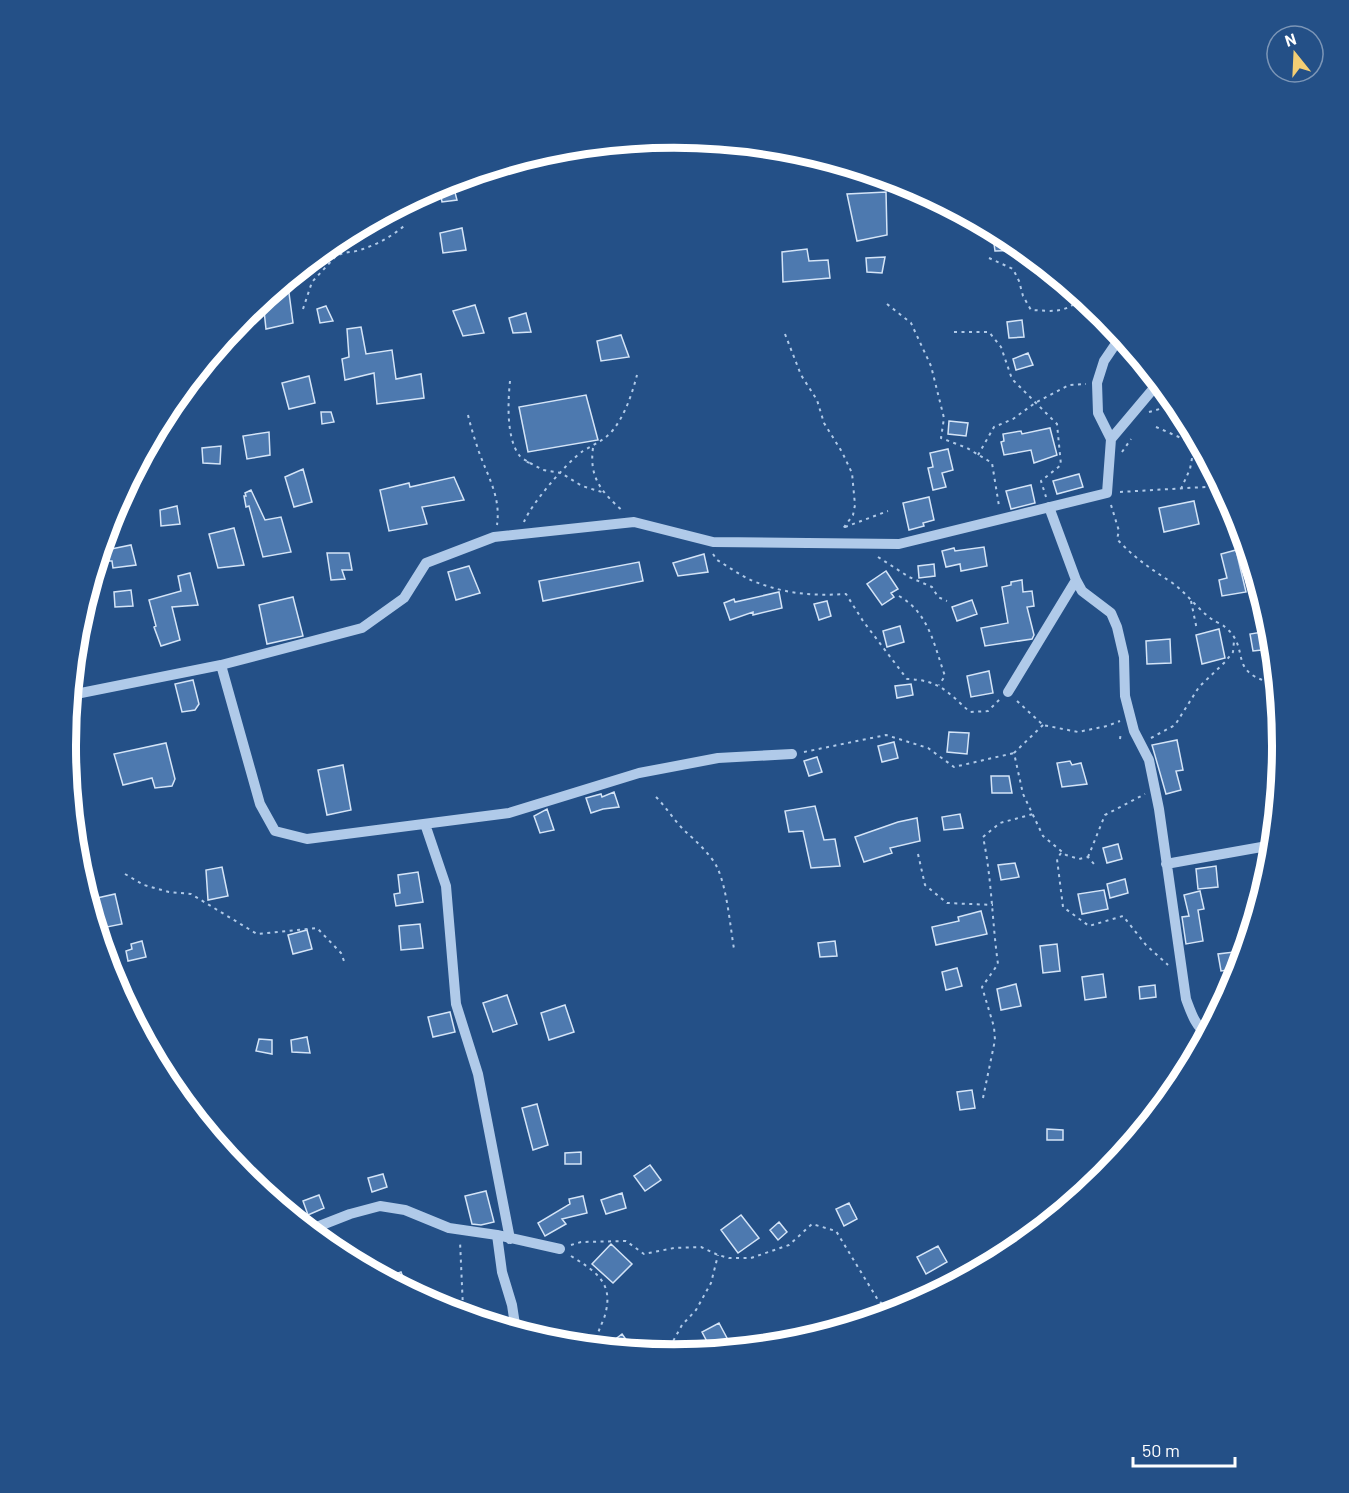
<svg xmlns="http://www.w3.org/2000/svg" width="1349" height="1493" viewBox="0 0 1349 1493" font-family="Barlow,sans-serif">
  <style>
    .building { fill: #4d79af; stroke: #d4e4f7; stroke-width: 1.5 }
    .lines { fill: none; stroke-linecap: round; stroke-linejoin: round }
    .path { stroke: #b0cae9; stroke-width: 2; stroke-dasharray: 3 4.5; stroke-linecap: butt }
    .minor { stroke: #b0cae9; stroke-width: 10 }
    .rim { fill: none; stroke: #fff; stroke-width: 8 }
  </style>
  <rect width="100%" height="100%" fill="#245087"/>
  <path class="building" d="M452,181L457,200L442,202L439,186Z
    M886,192L887,235L857,241L847,194Z
    M462,228L466,250L443,253L440,233Z
    M992,229L1013,241L1024,250L995,251Z
    M807,249L809,261L828,260L830,278L783,282L782,252Z
    M885,257L882,273L867,272L866,258Z
    M289,293L293,323L266,329L263,301L267,297Z
    M475,305L484,333L463,336L453,311Z
    M326,306L333,321L320,323L317,309Z
    M526,313L531,332L513,333L509,318Z
    M1022,320L1024,337L1009,338L1007,322Z
    M361,327L366,354L392,350L396,379L421,374L424,398L377,404L374,373L345,380L342,359L349,357L347,329Z
    M621,335L629,357L601,361L597,341Z
    M1028,353L1033,365L1016,370L1013,359Z
    M309,376L315,403L289,409L282,383Z
    M586,395L598,440L528,452L519,407Z
    M321,412H331L334,422L322,424Z
    M949,421L968,423L966,436L948,434Z
    M1050,428L1057,455L1034,463L1031,450L1004,455L1001,442L1004,441L1003,434L1021,431L1022,434Z
    M269,432L270,455L247,459L243,436Z
    M221,446L220,464L203,463L202,448Z
    M948,449L953,470L942,473L946,487L933,490L928,468L933,467L930,453Z
    M303,469L312,502L294,507L285,477Z
    M1079,474L1083,487L1057,494L1053,481Z
    M454,477L464,500L422,507L427,524L389,531L380,490L409,483L410,487Z
    M1031,485L1035,503L1011,509L1006,491Z
    M251,490L265,520L281,517L291,552L263,557L249,506L246,507L244,496H246L245,493Z
    M929,497L934,520L923,523L924,526L909,530L903,503Z
    M1194,501L1199,524L1164,532L1159,508Z
    M177,506L180,524L161,526L160,510Z
    M234,528L244,565L218,568L209,534Z
    M131,545L136,565L113,568L112,561H109L106,550Z
    M984,547L987,566L961,571L960,564L946,567L942,551L954,548L955,551Z
    M1236,550L1246,592L1222,596L1219,580L1227,578L1221,554Z
    M327,553H349L352,570H342L345,579L331,580Z
    M704,554L708,572L678,576L673,563Z
    M639,562L643,581L543,601L539,581Z
    M934,564L935,576L919,578L918,566Z
    M469,566L480,593L456,600L448,572Z
    M886,571L898,589L891,593L894,597L882,605L867,584Z
    M190,573L198,605L172,607L180,640L161,646L154,627L156,626L149,600L181,591L178,576Z
    M1022,580L1023,592L1032,591L1034,606L1027,607L1034,635L1032,639L985,646L981,628L1008,623L1002,587L1011,585V582Z
    M131,590L133,606L115,607L114,592Z
    M779,592L782,608L753,615V612L730,620L724,603L734,599L735,602Z
    M293,597L303,636L267,644L259,605Z
    M972,600L977,614L957,621L952,607Z
    M827,601L831,616L819,620L814,604Z
    M900,626L904,642L887,647L883,631Z
    M1219,629L1225,658L1202,664L1196,635Z
    M1268,631L1271,649L1253,651L1250,634Z
    M1170,639L1171,663L1147,664L1146,641Z
    M989,671L993,693L971,697L967,676Z
    M193,680L199,704L195,710L182,712L175,684Z
    M911,684L913,695L897,698L895,686Z
    M949,732L969,733L967,754L947,752Z
    M1177,740L1183,770L1176,771L1181,790L1166,794L1152,745Z
    M894,742L898,758L882,762L878,746Z
    M166,743L175,779L172,786L155,788L152,778L123,785L114,754Z
    M817,757L822,772L809,776L804,761Z
    M1070,761L1072,765L1081,763L1087,784L1062,787L1057,763Z
    M343,765L351,810L327,815L318,770Z
    M991,776H1009L1012,793H992Z
    M614,792L619,807L603,809L591,813L586,798L601,794L602,797Z
    M815,806L824,840L835,839L840,866L811,868L803,831L789,832L785,811Z
    M547,809L554,830L540,833L534,816Z
    M960,814L963,828L944,830L942,817Z
    M917,818L920,841L890,848L892,853L864,862L855,837L898,822Z
    M1118,844L1122,859L1107,863L1103,848Z
    M1015,863L1019,877L1001,880L998,865Z
    M1216,866L1218,887L1198,889L1196,869Z
    M222,867L228,896L208,900L206,870Z
    M418,872L423,902L396,906L394,894L400,893L398,875Z
    M1125,879L1128,893L1110,898L1107,884Z
    M1104,890L1108,909L1082,914L1078,894Z
    M1200,891L1204,909L1198,910L1203,941L1186,944L1182,917L1189,916L1184,895Z
    M115,894L122,924L97,929L88,900Z
    M981,911L987,934L936,945L932,927L959,921L958,917Z
    M420,924L423,948L401,950L399,926Z
    M307,930L312,949L293,954L288,935Z
    M142,941L146,957L128,961L126,951L132,949L131,944Z
    M835,941L837,956L820,957L818,943Z
    M1057,944L1060,971L1043,973L1040,946Z
    M1234,952L1237,969L1221,971L1218,954Z
    M957,968L962,986L946,990L942,972Z
    M1103,974L1106,997L1085,1000L1082,977Z
    M1016,984L1021,1006L1001,1010L997,989Z
    M1155,985L1156,997L1140,999L1139,987Z
    M507,995L517,1024L493,1032L483,1003Z
    M565,1005L574,1032L549,1040L541,1013Z
    M450,1012L455,1032L433,1037L428,1017Z
    M307,1037L310,1053L292,1052L291,1040Z
    M259,1039L272,1040V1054L256,1051Z
    M972,1090L975,1108L960,1110L957,1092Z
    M537,1104L548,1145L533,1150L522,1108Z
    M1047,1129L1063,1130V1140H1047Z
    M581,1152V1164H565V1153Z
    M650,1165L661,1180L645,1191L634,1176Z
    M383,1174L387,1187L372,1192L368,1178Z
    M486,1191L494,1222L481,1225L472,1224L465,1196Z
    M622,1193L626,1208L606,1214L601,1200Z
    M319,1195L324,1208L308,1215L303,1201Z
    M583,1196L587,1213L562,1219L566,1224L545,1236L538,1223L570,1204L569,1199Z
    M849,1203L857,1219L844,1226L836,1209Z
    M741,1215L759,1238L738,1253L721,1230Z
    M779,1222L787,1232L778,1240L770,1230Z
    M611,1244L632,1264L613,1283L592,1264Z
    M938,1246L947,1262L926,1274L917,1257Z
    M401,1272L408,1291L384,1278Z
    M719,1323L728,1340L711,1349L702,1332Z
    M622,1334L630,1345L623,1350L604,1348Z"/>
  <g class="lines">
    <path class="path" d="M989,258L1013,269L1019,281L1023,296L1031,310C1053,311 1064,314 1082,298
      M887,304L911,323L931,366L944,418L941,438L967,448L992,463L999,506
      M303,309L312,282L335,257C343,251 354,253 363,249C378,244 392,236 404,226
      M954,332H989L1001,347L1012,379L1057,424L1061,465L1041,481L1046,497
      M785,334L801,375L817,400L824,423L842,452L852,473L855,505L853,515L842,530
      M510,381C508,401 506,437 519,455C521,458 527,461 530,463L524,461
      M1149,412L1177,404
      M468,415C471,428 475,440 479,452C488,477 501,497 497,525
      M1156,427L1188,441L1194,447
      M593,448C589,477 601,492 623,511
      M1122,452L1131,439
      M978,455L994,427L1013,419L1035,403L1069,385L1086,384
      M530,463L543,470L561,473L582,486L605,493
      M1181,489L1190,469L1196,437
      M1120,492L1222,486
      M1111,505L1119,531L1117,539C1133,557 1151,569 1171,582C1187,593 1197,609 1213,620C1216,622 1222,624 1225,627C1253,650 1224,673 1277,684
      M524,522C531,504 567,462 583,451C594,444 604,441 613,430C625,415 632,394 637,375
      M845,527L888,511
      M713,554L717,560C729,567 741,576 753,581C786,594 811,596 846,594L863,621L907,679C940,680 947,692 970,712L988,711L1000,699
      M878,557L909,577L932,587L938,597L947,601
      M899,596C929,613 934,645 945,676L939,685
      M1191,601L1197,630
      M1017,701L1043,725L1078,732L1107,726L1120,721
      M1043,725L1014,753L1023,794L1043,836L1066,855L1079,859L1088,857L1094,864
      M1151,738L1175,725L1199,687L1225,662L1233,652L1234,641
      M1120,739L1121,732
      M804,752L886,735L928,748L954,767L1014,753
      M656,797C667,808 675,822 686,832C696,841 711,855 717,867C727,888 730,925 734,949
      M1061,853L1057,859L1063,907L1089,926L1123,916L1146,945L1168,965
      M918,854L925,885L947,903L993,905
      M1088,857L1105,815L1145,794
      M125,874L144,885L169,892L191,894L257,934L317,928L341,953L344,961
      M983,1098L995,1040L994,1027L982,987L998,964C992,922 992,879 983,837L1000,823L1033,814
      M571,1245L581,1242L626,1241L644,1254L674,1248L701,1247L718,1255L729,1258H751L789,1245L812,1224L836,1231L878,1300L892,1313
      M571,1256C593,1270 613,1281 606,1311C603,1326 595,1330 598,1347
      M458,1313L463,1308L460,1241
      M662,1354H688
      M666,1354L682,1325L696,1310L711,1283L718,1255"/>
    <path class="minor" d="M1111,439L1098,413L1097,383L1104,361L1121,336
      M1049,507L1076,580L1082,591L1111,613L1117,627L1124,657L1125,696L1134,731L1149,760L1159,809L1186,999C1191,1012 1195,1026 1207,1034
      M221,665L260,804L275,831L307,839L509,813L639,773L718,758L792,754
      M1008,692L1076,580
      M71,695L221,665L362,628L404,598L426,563L494,537L634,522L713,542L899,544L1107,493L1111,439L1159,382
      M425,824L446,886L456,1004L478,1074L510,1239
      M1166,864L1273,845
      M309,1230L350,1214L380,1206L405,1210L449,1228L497,1235L560,1249
      M497,1235L502,1272L512,1305L516,1331"/>
  </g>
  <path d="M0 0H1349V1493H0ZM76 746a598 598 0 1 1 1196 0a598 598 0 1 1-1196 0Z" fill="#245087" fill-rule="evenodd"/>
  <path class="rim" d="M76 746a598 598 0 1 1 1196 0a598 598 0 1 1-1196 0Z"/>
  <g transform="translate(1295 54) rotate(342)"><circle r="28" fill="#245087" stroke="#7c96b7" stroke-width="1.5"/>
  <path d="M0-4.5L10 22L0 15L-10 22Z" fill="#f3ce74"/>
  <text y="-9" font-size="16" font-weight="bold" text-anchor="middle" fill="#ffffff">N</text>
  </g>
  <path d="M1133 1457v9h102v-9" fill="none" stroke="#ffffff" stroke-width="3"/>
  <text x="1142" y="1457" font-size="18" fill="#ffffff" stroke="#245087" stroke-width="4.5" paint-order="stroke">50 m</text>
</svg>
